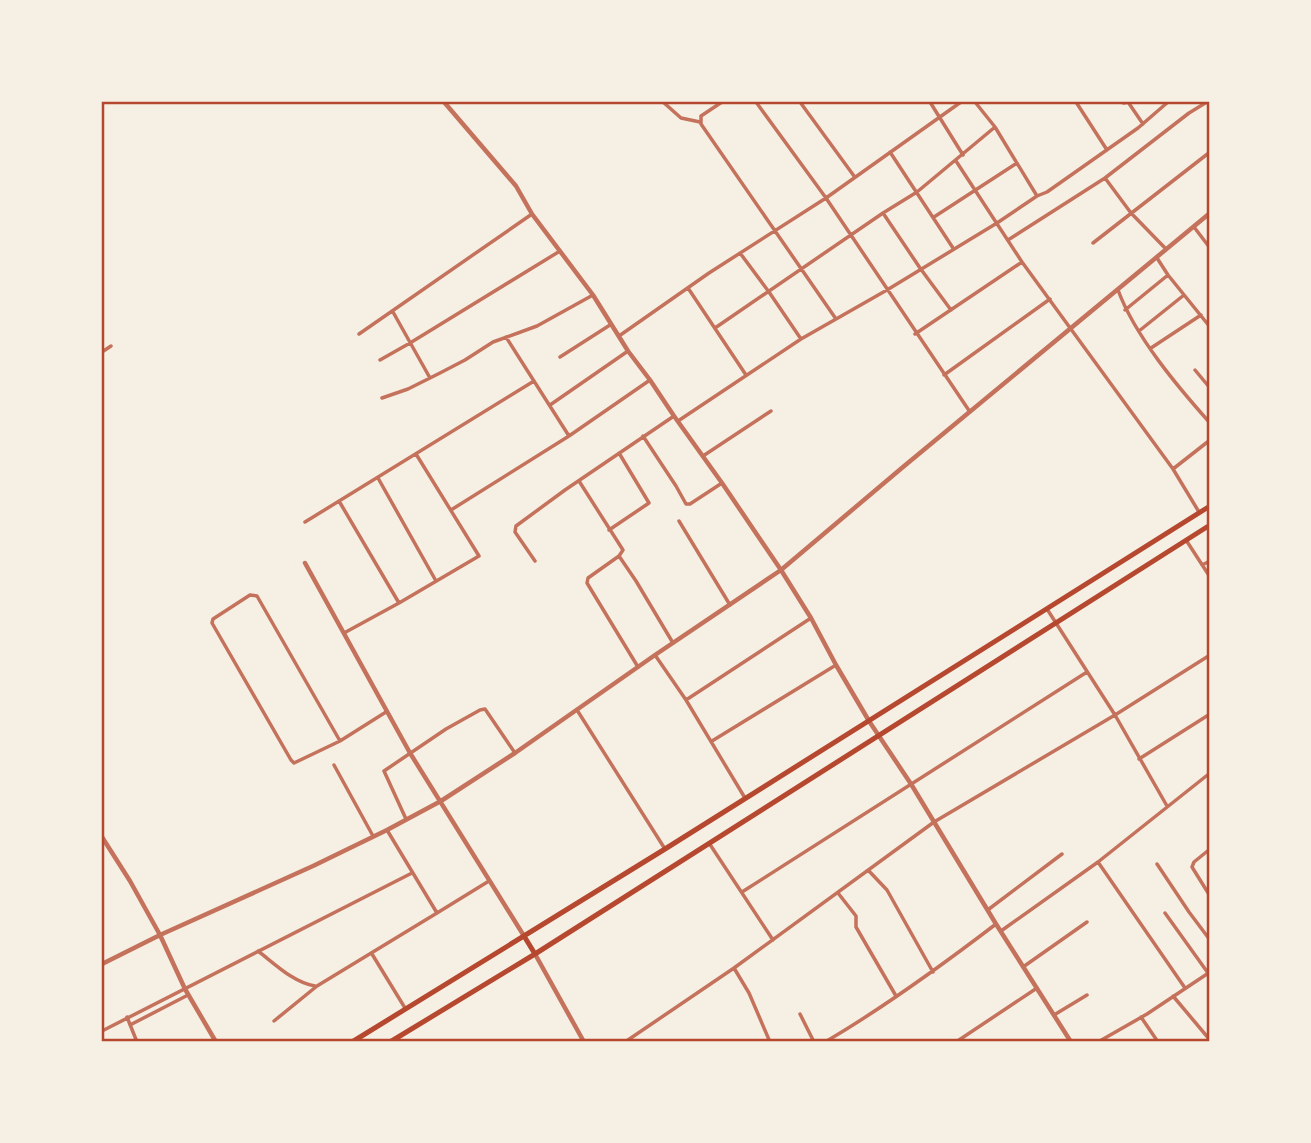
<svg xmlns="http://www.w3.org/2000/svg" width="1311" height="1143" viewBox="0 0 1311 1143" font-family="Montserrat,sans-serif">
  <style>
    .lines { fill: none; stroke-linecap: round; stroke-linejoin: round }
    .minor { stroke: #c5725c; stroke-width: 3.5 }
    .tertiary { stroke: #c5725c; stroke-width: 4.5 }
    .secondary { stroke: #b5482f; stroke-width: 5 }
    .neatline { fill: none; stroke: #b5482f; stroke-width: 2.5 }
  </style>
  <rect width="100%" height="100%" fill="#f6efe4"/>
  <g class="lines">
    <path class="minor" d="M663,102L681,118L700,122
      M722,102L701,116V124L836,319
      M756,102L826,198L970,412
      M800,102L854,176
      M930,102L963,155
      M975,102L995,127L1037,196
      M1076,102L1107,150
      M1121,102L1124,103L1128,102L1143,124
      M890,152L953,248
      M956,161L1022,262L1173,469L1199,512
      M1105,178L1131,213L1166,249
      M883,213L920,268L951,310
      M934,217L1017,163
      M1194,227L1210,248
      M1008,240L1105,178L1189,113L1207,102
      M1093,243L1210,152
      M740,253L769,292L801,339
      M1157,258L1168,275L1210,327
      M688,288L746,375
      M1118,290C1135,336 1177,386 1210,423
      M1125,310L1168,275
      M393,312L430,378
      M715,328L883,213L917,192L995,127
      M1139,331L1184,295
      M359,334L532,214
      M915,334L1022,262
      M619,336L709,273L826,198L961,102
      M506,337L569,436
      M1151,348L1201,315
      M102,352L111,346
      M560,357L610,325
      M380,360L410,343L560,251
      M1195,370L1210,388
      M944,375L1050,299
      M382,398L408,389L440,373L465,360L493,342L537,326L593,295
      M550,405L628,351
      M678,421L801,339L887,290L997,223L1037,196L1047,192L1138,128L1168,102
      M643,436L676,486L686,504H690L722,483
      M703,456L771,411
      M1173,469L1210,440
      M378,478L436,581
      M579,481L623,550L619,556L588,578L587,583L638,667
      M339,501L399,603
      M451,510L569,436L650,380
      M679,521L730,605
      M305,522L534,381
      M609,530L649,503L619,453
      M1186,540L1210,577
      M619,556L636,581L673,643
      M535,561L515,532L516,526L565,490L674,416
      M1202,565L1210,561
      M1047,609L1115,715L1167,806
      M344,633L399,603L479,556L416,454
      M655,655L686,700L745,798
      M686,700L811,618
      M577,710L665,849
      M340,741L257,596L250,595L213,619L212,623L291,760L294,763L340,741L386,712
      M712,741L836,665
      M1139,759L1210,714
      M334,765L373,836
      M406,819L384,771L446,729L480,710L485,709L515,753
      M709,843L773,940
      M1210,849L1194,862L1192,867L1210,896
      M1098,862L1185,988
      M1157,864L1189,912L1210,940
      M868,870L887,890L933,972
      M742,892L1087,672
      M838,893L856,916V927L896,996
      M989,909L1062,854
      M437,913L489,881
      M1165,913L1208,973
      M1001,931L1098,862L1210,773
      M258,951C275,964 294,983 315,986
      M372,954L405,1008
      M1023,967L1087,922
      M734,968L749,993L770,1042
      M1173,996L1210,1040
      M800,1014L814,1042
      M1054,1015L1087,995
      M127,1017L137,1042
      M1141,1017L1158,1042
      M274,1021L317,986L437,913L387,830
      M130,1025L188,995
      M102,1031L412,873
      M625,1042L734,968L934,822L1115,715L1210,655
      M825,1042C885,1007 941,966 996,924
      M956,1042L1037,988
      M1098,1042L1147,1014L1210,972"/>
    <path class="tertiary" d="M444,102L516,186L532,214L593,295L628,351L650,380L674,416L722,483L781,570L811,618L836,665L869,721L911,784L996,924L1071,1042
      M305,563L410,753L524,936
      M102,837L130,881L160,935L185,989L216,1042
      M535,954L584,1042
      M102,964L160,935L313,866L387,830L441,801L515,753L655,655L781,570L903,467L1210,213"/>
    <path class="secondary" d="M524,936L535,954
      M352,1042L665,849L1210,506
      M390,1042L535,954L1210,525"/>
  </g>
  <rect width="1311" height="1143" fill="none" stroke="#f6efe4" stroke-width="206"/>
  <rect x="103" y="103" width="1105" height="937" class="neatline"/>
</svg>
